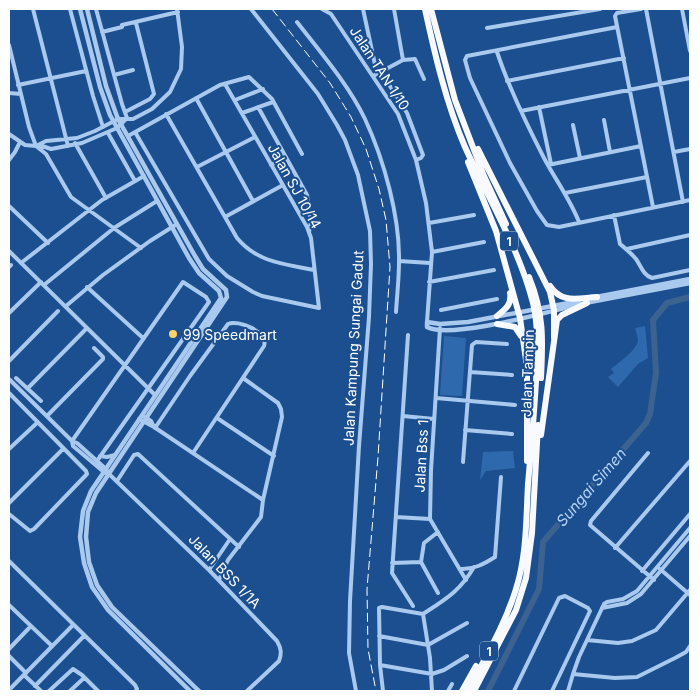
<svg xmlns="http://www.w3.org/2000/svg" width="699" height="700" viewBox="0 0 699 700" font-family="Inter,sans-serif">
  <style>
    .green { fill: #2e69ad }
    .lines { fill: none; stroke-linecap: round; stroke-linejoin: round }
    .river { stroke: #3c6290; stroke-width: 6 }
    .minor { stroke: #a9c9ee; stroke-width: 4 }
    .tertiary { stroke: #a9c9ee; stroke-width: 4.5 }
    .trunk { stroke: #f8faff; stroke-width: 6 }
    .rail { stroke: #fff; stroke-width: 1; stroke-dasharray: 9 4; stroke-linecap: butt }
    .poi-dot { fill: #ffd166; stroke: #1b4f8f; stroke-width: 2 }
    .labels { text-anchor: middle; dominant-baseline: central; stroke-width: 4; stroke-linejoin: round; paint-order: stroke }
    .shield { fill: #1b4f8f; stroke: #bbcadd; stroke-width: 1 }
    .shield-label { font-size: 12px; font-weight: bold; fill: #fff }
    .street-label { font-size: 14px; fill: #fff; stroke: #1b4f8f }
    .poi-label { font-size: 14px; fill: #fff; stroke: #1b4f8f; text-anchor: start }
    .water-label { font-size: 15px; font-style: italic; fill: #b5d3f5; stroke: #1b4f8f }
  </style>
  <rect width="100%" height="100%" fill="#1b4f8f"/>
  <path class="green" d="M645,326L648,358L638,364L618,387L608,377L614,373L611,369C618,363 636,351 638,341C638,337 636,331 635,328Z
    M444,336L466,338L462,396L440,395Z
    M513,451L515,468L486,471L480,480L483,452Z"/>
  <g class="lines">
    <path class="river" d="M488,691L539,589L543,542L646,423L650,414L656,373L653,320L667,303L690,297"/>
    <path class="minor" d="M33,9L68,146
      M70,9L93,96L103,127
      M96,9L122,104L127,118
      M251,9L318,94L337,125L345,140L358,175L370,231L371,264L369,317L359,446L350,601L349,653L356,691
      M322,9L331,14L398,114L416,160L426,203L432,252L427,322
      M363,9L377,74
      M641,9L617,13L615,16L653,207
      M646,9L683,202
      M682,9L690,51
      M297,22C321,53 348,84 365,119C384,160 400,217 399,262C399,279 397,295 396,312
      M122,25L178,12
      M617,27L467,56L465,60L470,78L510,163L537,211L547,225L559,227L690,200
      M487,28L600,9
      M102,32L122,27
      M9,45L29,127L36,146L46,154L71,197L141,248
      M497,52C509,88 526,123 544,158C555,179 570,199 579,222
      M403,60L415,59L424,79
      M381,72L407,113L423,155L421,158L416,160
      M114,75L133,70
      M373,76L403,60L394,9
      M507,81L624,58
      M18,85L86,71
      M9,93L21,94
      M196,98L253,201
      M235,100L263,89
      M258,107L307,195L311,222L309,232
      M539,107L551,164
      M521,111L690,78
      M125,112L150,99L154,94L136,23
      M242,113L273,102
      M166,114L237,238C258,263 285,264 314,270
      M604,120L610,152
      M573,125L580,158
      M135,132L209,259L227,276L253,292L262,296L319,308L311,238L307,227L225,84
      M108,133L135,181
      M9,134L25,145L36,146L46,141L77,138L95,131L118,119H133L152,109L170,92L181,69L182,47L177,9
      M128,136L220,85L249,77L272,99L302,154
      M75,143L106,198
      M39,145L51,149L82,143L117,128L127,118
      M674,152L690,149
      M9,160L15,152L20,142
      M271,165L286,157
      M548,165L641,146
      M197,167L255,137
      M565,193L647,177
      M9,206L48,243
      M614,215L620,244C626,249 631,253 636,259C641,266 643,275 652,278L690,270
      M225,217L283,185
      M429,223L474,215
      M627,249L690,235
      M9,251L155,395
      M432,252L484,242
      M399,261L430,263
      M21,263L102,200L144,176
      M9,267L11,265
      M429,282L494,270
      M44,285L114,228L157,201
      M87,287L143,338
      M66,306L103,275L150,241L177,224
      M441,310L497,299
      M9,313L41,282
      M440,328L431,470L430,519L466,580
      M408,335L392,573L413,606
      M9,361L58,311
      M470,372L512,375
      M16,378L41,401
      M9,379L72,441L77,443L106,469L109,474L209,570L277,641C281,648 282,653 279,661L247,691
      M28,388L87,328
      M9,393L86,471L87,474L34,529L30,531L9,514
      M436,398L515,405
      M47,416L103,359V357L94,348
      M403,416L434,419
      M217,418L274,456
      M139,419L154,427L151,421L145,417
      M154,427L263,500
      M155,428L190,376L228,324C238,319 269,332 264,346L193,453
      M465,430L512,434
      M72,441L183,282L206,297L209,302L97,461
      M72,441L73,446L105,473
      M9,449L38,422
      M648,453L591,521L590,525L654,580
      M100,456L107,457L115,455
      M463,462L472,345L476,342L507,344
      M117,481L134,455L138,454L239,547
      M9,503L63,449
      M396,517L430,519
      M615,548L690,461
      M9,561L135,685L137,689L136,691
      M392,563L421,562
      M460,569C473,570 484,564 495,557L501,477
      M660,569L690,595
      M209,570L230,539
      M642,571L690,514
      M219,580L228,560L261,517L263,500L282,417L281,409L278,403L243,378
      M438,593L421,562L424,543L438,532
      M9,605L52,646
      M602,608L627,603L641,594L690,536
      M423,614L430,658L432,691
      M379,636L428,645L467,623
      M587,640L618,643L632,641L656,630L690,590
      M9,649L31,626
      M9,656L26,673
      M380,665L432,674L444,670L467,656
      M573,674L615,678L637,677L675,658L686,652L690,646
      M24,675L41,691
      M35,686L84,636
      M9,690L73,625
      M49,691L73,669L82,675L98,691
      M70,691L84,678
      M383,691L380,665L379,608L382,607L423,614C446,599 460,591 474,567
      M448,691L452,684
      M514,691L559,598L565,596L588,608L590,611L552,691
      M568,691L573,674L579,657L604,604L607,602L623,599L637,591L690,528"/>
    <path class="tertiary" d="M80,9L100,87L110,115L189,258L199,273L219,291L221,298L91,491L83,511L80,537L84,563L92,587L108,610L190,691
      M87,9L106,86L118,119L195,256L203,269L226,290L227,297L96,493L88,512L86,537L89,562L97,585L112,607L199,691
      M596,297L690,279
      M579,301L468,322L440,324L427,322V327C451,340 554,310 585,303C620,296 655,290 690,283"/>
    <path class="trunk" d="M425,9C435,55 446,103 465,147C488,198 519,248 533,303C539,328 537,356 536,382C534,416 531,450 528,484C526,519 527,554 516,589C505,625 485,658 468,691
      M431,9L455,100L484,176L506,224
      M478,149L550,292L554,310V338
      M468,162L496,231L520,318L527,367V461
      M529,277C544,314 543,339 541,378
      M550,286C562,304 578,298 597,297
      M497,316C506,309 512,304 510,293
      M497,324L515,327L521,336
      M541,435L557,320L562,315L587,303
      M462,691L476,666
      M474,691L516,610L526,578L532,533L538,425"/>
    <path class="rail" d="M272,9L330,83L351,117L366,149L379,189L386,220L390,267L378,457L367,589L368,649L376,691"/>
  </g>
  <circle class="poi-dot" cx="173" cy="334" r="5"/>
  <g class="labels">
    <g class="shield">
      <rect x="500" y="231.5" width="18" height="19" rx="4"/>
      <rect x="480" y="641.5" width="18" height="19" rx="4"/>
    </g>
    <g class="shield-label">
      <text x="509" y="241">1</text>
      <text x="489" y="651">1</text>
    </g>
    <g class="street-label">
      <text transform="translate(380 68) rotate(57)">Jalan TAN 1/10</text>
      <text transform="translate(295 186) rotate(61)">Jalan SJ 10/14</text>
      <text transform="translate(353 348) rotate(-87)">Jalan Kampung Sungai Gadut</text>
      <text transform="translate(527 373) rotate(-88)">Jalan Tampin</text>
      <text transform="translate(421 456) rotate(-87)">Jalan Bss 1</text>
      <text transform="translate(225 571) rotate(46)">Jalan BSS 1/1A</text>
    </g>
    <g class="poi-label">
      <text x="183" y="334">99 Speedmart</text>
    </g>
    <g class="water-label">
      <text transform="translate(591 487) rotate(-49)">Sungai Simen</text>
    </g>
  </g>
  <rect width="699" height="700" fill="none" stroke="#ffffff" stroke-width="20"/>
</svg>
